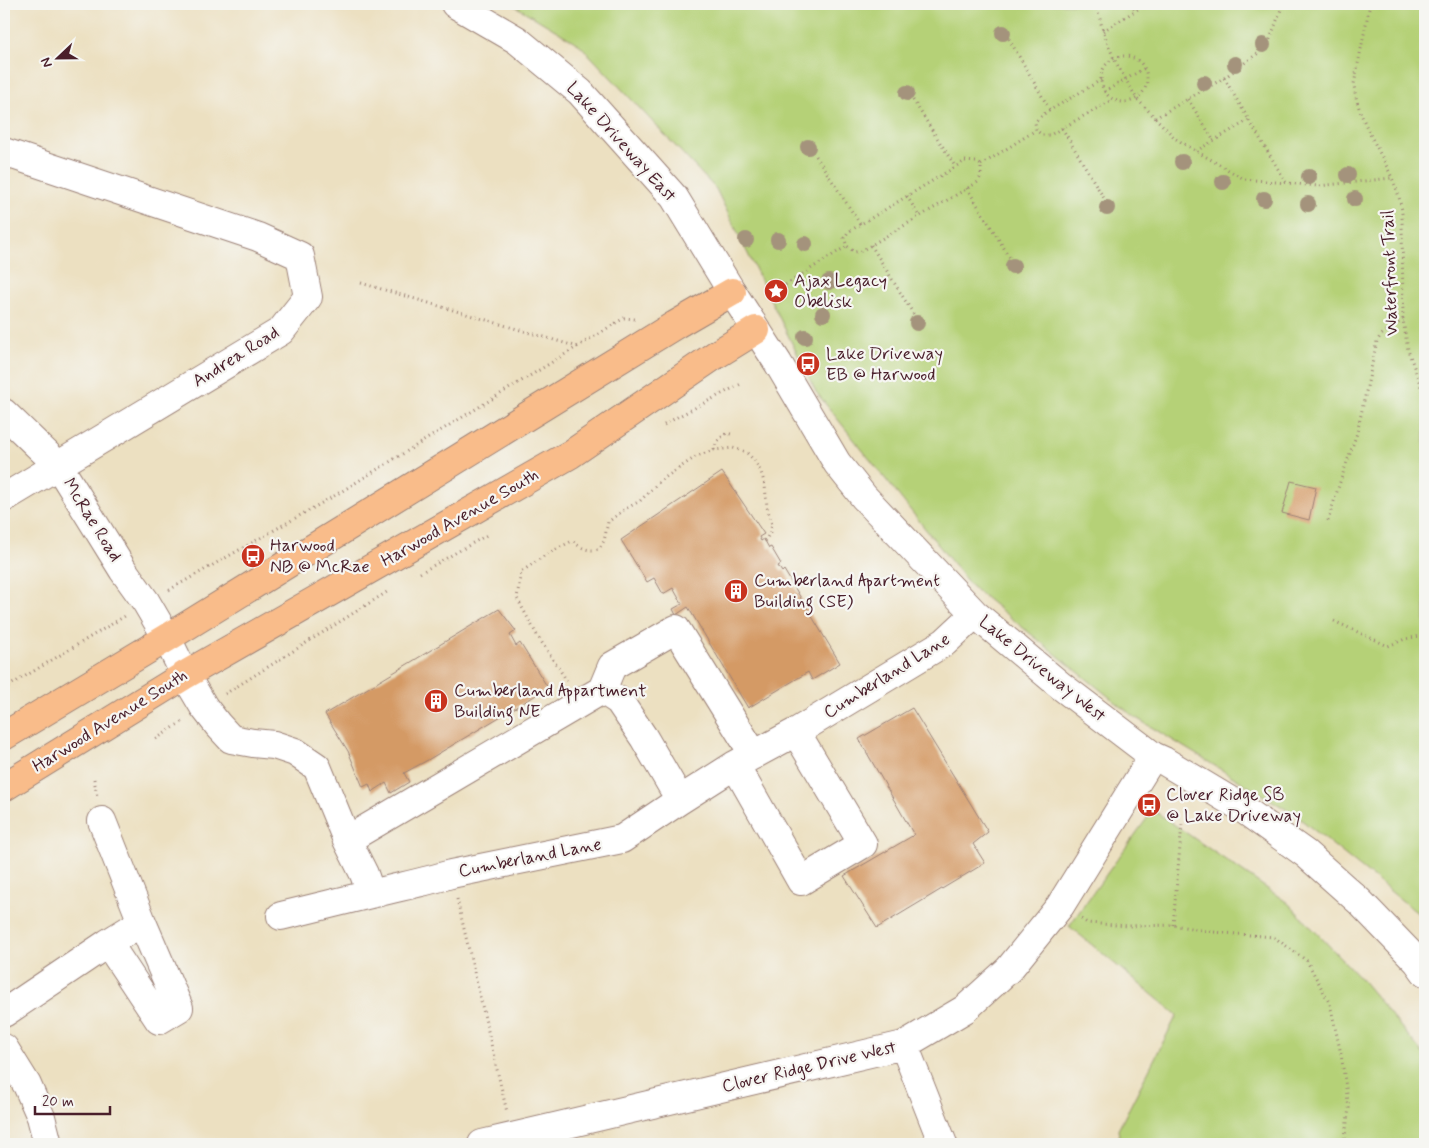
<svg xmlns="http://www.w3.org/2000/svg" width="1429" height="1148" viewBox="0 0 1429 1148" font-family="Mynerve,sans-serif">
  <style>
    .green { fill: #b5d177; stroke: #807851 }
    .building { fill: #d49a65 }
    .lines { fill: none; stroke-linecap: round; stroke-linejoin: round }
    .minor-casing { stroke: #9b8076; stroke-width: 30 }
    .major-casing { stroke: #9b8076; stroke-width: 30 }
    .path { stroke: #9b8076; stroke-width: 3; stroke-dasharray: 1 4; stroke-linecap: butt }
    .minor { stroke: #fff; stroke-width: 28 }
    .major { stroke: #f9bc8a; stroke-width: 28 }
    .tree { fill: #a4937b }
    .labels { text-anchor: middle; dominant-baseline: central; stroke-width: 4.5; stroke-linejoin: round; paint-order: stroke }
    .street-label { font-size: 18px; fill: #4a1f2b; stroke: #f6f6f2 }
    .poi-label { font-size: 18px; fill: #4a1f2b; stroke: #f6f6f2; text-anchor: start }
  </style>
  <rect width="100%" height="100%" fill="#f6f6f2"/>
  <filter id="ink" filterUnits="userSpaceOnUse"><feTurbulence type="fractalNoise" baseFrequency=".02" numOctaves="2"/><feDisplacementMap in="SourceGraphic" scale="10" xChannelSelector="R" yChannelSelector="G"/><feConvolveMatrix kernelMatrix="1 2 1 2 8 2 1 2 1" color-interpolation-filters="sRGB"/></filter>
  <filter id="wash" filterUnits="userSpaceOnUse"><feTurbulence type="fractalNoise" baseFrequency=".0096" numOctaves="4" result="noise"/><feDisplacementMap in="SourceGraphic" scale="20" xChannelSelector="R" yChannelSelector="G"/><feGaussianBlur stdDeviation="1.12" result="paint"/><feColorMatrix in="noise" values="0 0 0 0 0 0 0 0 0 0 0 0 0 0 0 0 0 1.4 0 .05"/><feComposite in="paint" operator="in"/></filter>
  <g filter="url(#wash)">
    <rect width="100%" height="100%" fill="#ece0c1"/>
    <path class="green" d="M512,4H1425V919L1294,814L1133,716L971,586L816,392L716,189L580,45Z
      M1153,810L1288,903L1361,979L1425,1056V1144H1121L1118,1130L1177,1015L1069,926Z"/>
    <g id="blocks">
      <path class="building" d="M722,472L764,534L759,537L761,541L764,539L769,548L771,547L781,564L778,566L782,572L784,570L840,663L812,680L808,672L748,708L688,607L676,615L673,609L682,604L673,588L663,594L654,578L647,582L621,540Z
        M1291,481L1316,487L1309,520L1282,513Z
        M499,609L516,631L510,635L516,646L520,643L548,688L426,761L404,773L409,782L391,793L386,783L372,792L369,784L363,787L348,751L325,714Z
        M912,708L988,832L973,844L985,863L877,928L844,876L914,835L859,739Z"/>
    </g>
  </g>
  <g filter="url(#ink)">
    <use href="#blocks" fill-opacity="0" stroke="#9b8076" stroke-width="1"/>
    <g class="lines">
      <g class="minor-casing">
        <path id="minor" d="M455,4L517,40L580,92L674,197L732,292L778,363L837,463L864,497L975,614L1061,686L1153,756L1164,761L1239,806L1306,854L1360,902L1417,961L1425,972
          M4,152L258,237L300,256L308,297L281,331L4,498
          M4,413L58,465L123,570L146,602L167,638L185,675L204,707L218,725L231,739L253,743L274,745L295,752L317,767L347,840L364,874L371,894C398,887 425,882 451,874L622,839L680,800L735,765L796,732L945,642L975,614
          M602,690L619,701L644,738L680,800
          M735,765L801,881L863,844L796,732
          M102,821L142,922L179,1008L159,1020L108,943
          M347,840L602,690L612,666L676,629L754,755
          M281,916L371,894
          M4,1013L108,943L142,922
          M904,1045L943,1144
          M4,1048L27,1085L41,1117L48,1144
          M482,1144L904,1045L965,1009L1009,969L1060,906L1153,756"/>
      </g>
      <g class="major-casing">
        <path id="major" d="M4,736L167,638L675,325L732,292
          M4,787L185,675L571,454L714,356L756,330"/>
      </g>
      <path class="path" d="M1096,4L1103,31L1114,59L1137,99L1176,139L1196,151L1244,179L1318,186L1392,178
        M1131,4L1135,10
        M1370,4L1354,84C1358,130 1395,165 1402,211L1403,320L1408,350L1425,398
        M1103,31L1146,4
        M1009,39L1050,110
        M1101 79a23 23 0 1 1 46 0a23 23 0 1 1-46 0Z
        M1224,78L1287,184
        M1101,80L1042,115L1035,122L1036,130L1042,135H1050L1112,100
        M1104,92L1145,68
        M1188,99L1214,141
        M913,100L955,166
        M1155,118L1224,78L1257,54L1269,42L1283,4
        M1062,128L1105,200
        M1196,151L1249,120
        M816,156L860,224
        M965,161L976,162L981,165V176L978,182L861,251L854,252L847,246L844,238L848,232Z
        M981,165L1036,130
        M967,188L1010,258
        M907,196L919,216
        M871,245L914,315
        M361,283L578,347
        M765,295L766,287L777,281L785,285L847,246
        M768,297L774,301L785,294V285
        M664,425L679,416L741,384
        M714,450C716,441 720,438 727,433L734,435
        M1328,521L1339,485L1357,433L1377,341L1381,335L1403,320
        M420,573L487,535
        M169,590L334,496L624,318L635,319
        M1334,621L1388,646L1405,639L1425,635
        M567,681L537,635L517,598L521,572L547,554L572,541C580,547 587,552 599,549L604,541L608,522L625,509L640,501L660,481L697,456L714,450L733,448L746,452L755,461L761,472L765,485L767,507L772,525L770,532L765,542
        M4,689L125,616
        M225,694L387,592
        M156,739L182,722
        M94,779L97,796
        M457,899L507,1112
        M1081,919L1087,923L1129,926L1173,925L1213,932L1274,937L1307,961L1330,1004L1341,1054L1349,1108L1344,1144
        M1173,925L1182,824"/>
      <use href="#minor" class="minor"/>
      <use href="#major" class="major"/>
    </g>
    <g class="tree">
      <circle cx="1003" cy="33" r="8"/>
      <circle cx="1263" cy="45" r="8"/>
      <circle cx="1235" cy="64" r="8"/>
      <circle cx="1204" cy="83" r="8"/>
      <circle cx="907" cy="93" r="8"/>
      <circle cx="808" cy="147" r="8"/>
      <circle cx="1182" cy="162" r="8"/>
      <circle cx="1348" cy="175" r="8"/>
      <circle cx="1309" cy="177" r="8"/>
      <circle cx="1223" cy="182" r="8"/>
      <circle cx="1264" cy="199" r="8"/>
      <circle cx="1355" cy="199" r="8"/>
      <circle cx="1308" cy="204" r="8"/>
      <circle cx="1107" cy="208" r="8"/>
      <circle cx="746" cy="240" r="8"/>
      <circle cx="778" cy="240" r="8"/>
      <circle cx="805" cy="244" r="8"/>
      <circle cx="1013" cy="266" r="8"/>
      <circle cx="829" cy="282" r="8"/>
      <circle cx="823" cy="314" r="8"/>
      <circle cx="917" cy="323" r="8"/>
      <circle cx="805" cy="337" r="8"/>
    </g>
  </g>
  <defs>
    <g id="sight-disc" transform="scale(1.25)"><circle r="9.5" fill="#c8321e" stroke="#f6f6f2"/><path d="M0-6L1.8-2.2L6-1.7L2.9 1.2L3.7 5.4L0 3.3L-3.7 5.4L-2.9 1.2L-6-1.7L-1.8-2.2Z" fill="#fff"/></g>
    <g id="bus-disc" transform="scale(1.25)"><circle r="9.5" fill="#c8321e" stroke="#f6f6f2"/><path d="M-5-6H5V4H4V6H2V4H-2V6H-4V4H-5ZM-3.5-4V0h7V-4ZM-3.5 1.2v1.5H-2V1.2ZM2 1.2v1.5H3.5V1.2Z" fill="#fff"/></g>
    <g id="building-disc" transform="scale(1.25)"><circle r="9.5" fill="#c8321e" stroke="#f6f6f2"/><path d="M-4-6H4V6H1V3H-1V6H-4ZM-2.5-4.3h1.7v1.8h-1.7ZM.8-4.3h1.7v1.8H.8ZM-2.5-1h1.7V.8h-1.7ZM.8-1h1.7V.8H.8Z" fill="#fff"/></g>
  </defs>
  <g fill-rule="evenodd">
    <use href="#sight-disc" x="776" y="291"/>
    <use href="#bus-disc" x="808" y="364"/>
    <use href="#bus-disc" x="253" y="556"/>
    <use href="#building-disc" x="736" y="591"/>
    <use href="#building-disc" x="436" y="701"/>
    <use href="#bus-disc" x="1149" y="805"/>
  </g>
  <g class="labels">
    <g class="street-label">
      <text transform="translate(621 142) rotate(48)">Lake Driveway East</text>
      <text transform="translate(1390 273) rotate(-92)">Waterfront Trail</text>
      <text transform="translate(236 357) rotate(-32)">Andrea Road</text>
      <text transform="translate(460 518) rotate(-30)">Harwood Avenue South</text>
      <text transform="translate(92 520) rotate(58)">McRae Road</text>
      <text transform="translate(1042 669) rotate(39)">Lake Driveway West</text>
      <text transform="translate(887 676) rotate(-32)">Cumberland Lane</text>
      <text transform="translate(110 721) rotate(-32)">Harwood Avenue South</text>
      <text transform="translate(530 858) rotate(-11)">Cumberland Lane</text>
      <text transform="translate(809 1067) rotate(-13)">Clover Ridge Drive West</text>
    </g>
    <g class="poi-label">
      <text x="794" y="281">Ajax Legacy<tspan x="794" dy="21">Obelisk</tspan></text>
      <text x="826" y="354">Lake Driveway<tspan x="826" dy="21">EB @ Harwood</tspan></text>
      <text x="270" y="546">Harwood<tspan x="270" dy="21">NB @ McRae</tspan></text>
      <text x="754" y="581">Cumberland Apartment<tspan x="754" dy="21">Building (SE)</tspan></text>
      <text x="454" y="691">Cumberland Appartment<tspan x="454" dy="21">Building NE</tspan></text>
      <text x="1166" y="795">Clover Ridge SB<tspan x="1166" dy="21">@ Lake Driveway</tspan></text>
    </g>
  </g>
  <rect width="1429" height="1148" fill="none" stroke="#f6f6f2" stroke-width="20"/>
  <g transform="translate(58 58) rotate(248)" stroke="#f6f6f2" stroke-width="4" paint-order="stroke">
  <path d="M0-4L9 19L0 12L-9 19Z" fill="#4a1f2b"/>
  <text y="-8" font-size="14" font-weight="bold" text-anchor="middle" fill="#4a1f2b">N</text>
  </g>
  <path d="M35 1106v8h75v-8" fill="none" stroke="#4a1f2b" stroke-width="2.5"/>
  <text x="42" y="1106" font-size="15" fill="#4a1f2b" stroke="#f6f6f2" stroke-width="4" paint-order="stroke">20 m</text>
</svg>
